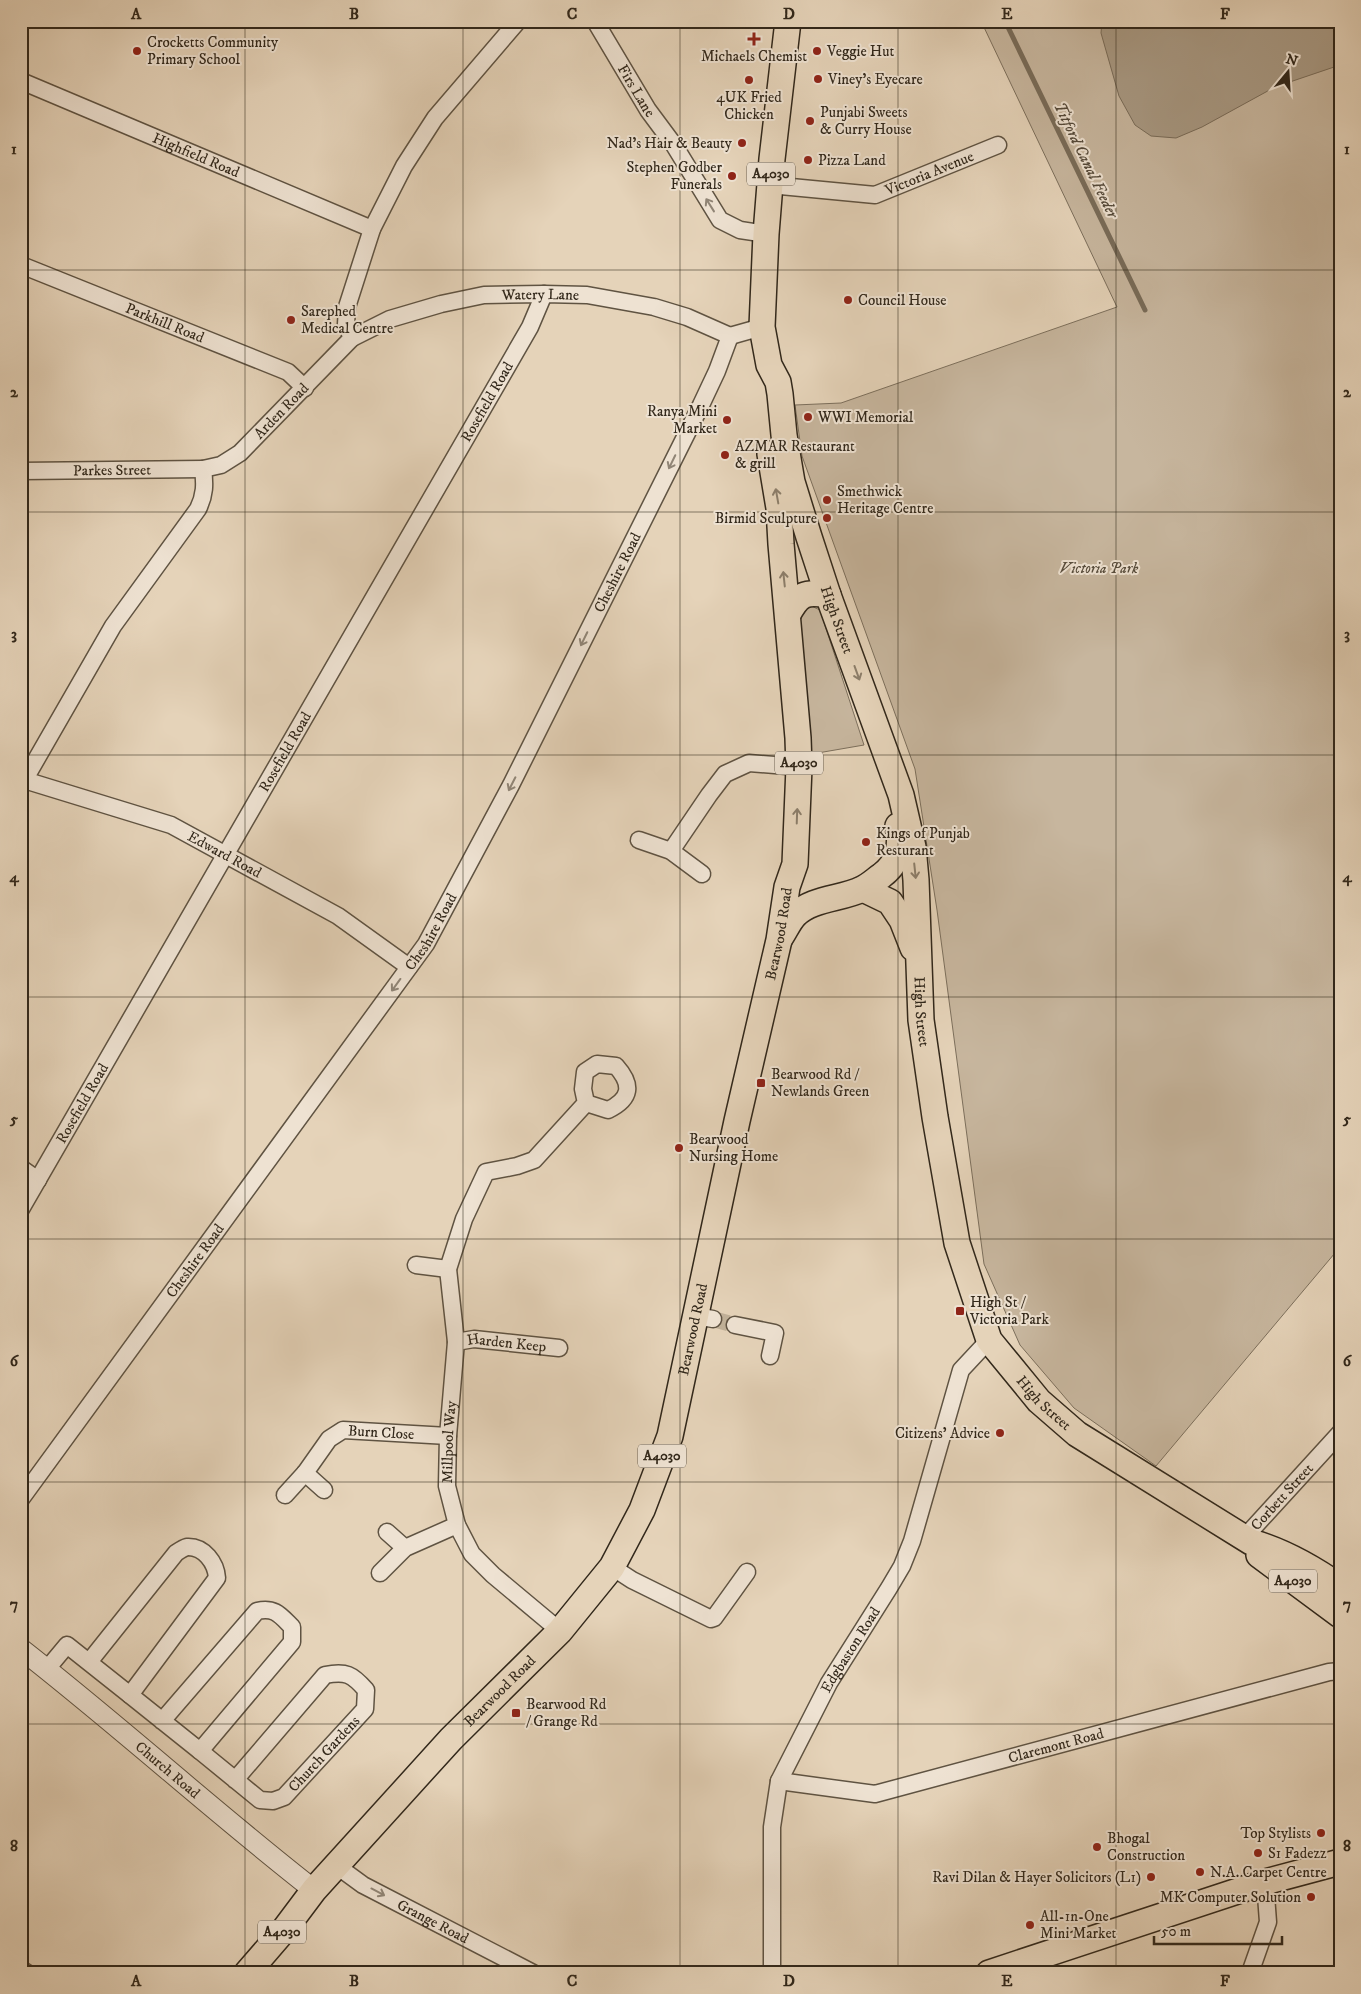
<svg xmlns="http://www.w3.org/2000/svg" width="1361" height="1994" viewBox="0 0 1361 1994" font-family="'IM FELL DW Pica',serif">
  <style>
    .green { fill: #c7b69e; stroke: #7c6f5c }
    .water { fill: #a89983; stroke: #796c59 }
    .lines { fill: none; stroke-linecap: round; stroke-linejoin: round }
    .stream { stroke: #796c59; stroke-width: 5 }
    .minor-tunnel { stroke: #c1b199; stroke-width: 16; stroke-dasharray: 16 8; stroke-linecap: butt }
    .minor-casing { stroke: #5f5342; stroke-width: 19 }
    .tertiary-casing { stroke: #5f5342; stroke-width: 22 }
    .primary-casing { stroke: #32281b; stroke-width: 28 }
    .minor { stroke: #eee2d2; stroke-width: 16 }
    .tertiary { stroke: #eee2d2; stroke-width: 20 }
    .primary { stroke: #e5d3b9; stroke-width: 25 }
    .oneway { stroke: #908576 }
    .oneway2 { stroke: #8c7e6a }
    .grid { fill: none; stroke: #32281b; stroke-width: 1; stroke-opacity: 0.55 }
    .poi-dot { fill: #8f2418; stroke: #eee2d2; stroke-width: 2 }
    .labels { text-anchor: middle; dominant-baseline: central; stroke-width: 4; stroke-linejoin: round; paint-order: stroke }
    .shield { fill: #eee2d2; stroke: #6a6052; stroke-width: 1 }
    .shield-label { font-size: 14px; font-weight: bold; fill: #32281b }
    .poi-label { font-size: 15px; fill: #32281b; stroke: #eee2d2; text-anchor: start }
    .street-label { font-size: 15px; fill: #32281b; stroke: #eee2d2 }
    .park-label { font-size: 15px; font-style: italic; fill: #574c3c; stroke: #eee2d2 }
    .water-label { font-size: 16px; font-style: italic; fill: #554a3a; stroke: #eee2d2 }
    .neatline { fill: none; stroke: #32281b; stroke-width: 2 }
    .grid-label { font-size: 16px; text-anchor: middle; font-weight: bold; fill: #32281b }
  </style>
  <rect width="100%" height="100%" fill="#e5d3b9"/>
  <filter id="stains"><feTurbulence type="fractalNoise" baseFrequency=".004" numOctaves="4"/><feColorMatrix values="0 0 0 0 .2 0 0 0 0 .09 0 0 0 0 .02 0 0 0 .5 -.17"/></filter>
  <radialGradient id="worn" r=".72"><stop offset=".6" stop-color="#630" stop-opacity="0"/><stop offset="1" stop-color="#630" stop-opacity=".3"/></radialGradient>
  <path class="green" d="M981,21H1340V1247L1156,1466L1074,1408L1020,1345L984,1264L937,910L915,769L802,456L795,405L841,403L1117,307Z
    M809,605L820,610L864,745L806,755L797,610Z"/>
  <path class="water" d="M1102,21H1340V65L1275,87L1202,127L1176,138L1151,136L1135,125L1119,96L1101,33Z"/>
  <g class="lines">
    <path class="stream" d="M1005,21L1145,310"/>
    <path class="minor-tunnel" d="M713,1319L735,1325"/>
    <g class="minor-casing">
      <g id="minor">
        <path id="s1" d="M595,21L648,110L674,145L720,220L740,230L766,234"/>
        <path id="s2" d="M21,81L372,229"/>
        <path id="s3" d="M770,185L875,195L998,145"/>
        <path id="s4" d="M21,265L288,372L305,388"/>
        <path d="M730,336L762,327"/>
        <path id="s5" d="M352,338L390,319L441,304L484,295L544,294L587,295L654,307L687,317L730,336"/>
        <path id="s6" d="M21,471L203,469"/>
        <path id="s7" d="M21,779L171,825L338,916L409,967"/>
        <path id="s8" d="M21,786L113,626L198,509C205,495 205,484 203,469L221,465L240,453L352,338L346,324L347,307L372,229L404,166L435,118L518,21"/>
        <path d="M639,840L671,851L702,874"/>
        <path d="M671,851L709,795L725,774L749,763L799,767"/>
        <path d="M21,1168L38,1180"/>
        <path id="s9" d="M21,1209L530,327L544,294"/>
        <path d="M416,1265L448,1269"/>
        <path d="M695,1316L713,1319"/>
        <path d="M735,1325L775,1333L770,1356"/>
        <path id="s10" d="M456,1342L474,1339L559,1348"/>
        <path id="s11" d="M324,1490L305,1473L329,1439L343,1430L448,1436"/>
        <path d="M285,1495L305,1473"/>
        <path id="s12" d="M21,1499L426,944L511,785L701,405L717,371L730,336"/>
        <path d="M387,1532L405,1548"/>
        <path id="s13" d="M1244,1538L1340,1433"/>
        <path d="M612,1567L632,1580L711,1619L714,1618L747,1572"/>
        <path d="M380,1573L405,1548L457,1525"/>
        <path id="s14" d="M560,1631L493,1575L472,1554L457,1525L447,1486L448,1436L456,1342L448,1269L464,1219L486,1172L517,1166L534,1160L586,1103L583,1089L585,1072L597,1064L616,1066C633,1085 631,1099 608,1110L586,1103"/>
        <path d="M47,1669L67,1645L130,1695L217,1578C216,1563 204,1546 187,1547C183,1548 179,1551 176,1553L89,1662"/>
        <path d="M130,1695L200,1751L292,1642V1627C280,1615 275,1607 257,1611L162,1721"/>
        <path id="s15" d="M200,1751L260,1800L273,1801L284,1797L365,1709L366,1690C352,1674 346,1671 325,1675L235,1780"/>
        <path id="s16" d="M779,1781L875,1794L1329,1672L1340,1671"/>
        <path id="s17" d="M337,1866L363,1885L533,1973"/>
        <path d="M21,1969L27,1973"/>
        <path id="s18" d="M772,1973V1827L779,1781L829,1683L889,1588L902,1566L912,1541L961,1370L989,1340"/>
        <path d="M1250,1973L1268,1922L1265,1882"/>
      </g>
    </g>
    <g class="tertiary-casing">
      <g id="tertiary">
        <path id="s19" d="M21,1649C121,1727 214,1812 314,1890"/>
      </g>
    </g>
    <g class="primary-casing">
      <g id="primary">
        <path id="s20" d="M788,21L772,159L766,234L762,327L769,365L778,382L780,394L784,435L792,482L809,537L828,595L901,795L913,847L916,880L921,1020L935,1117L957,1243L989,1340L1039,1401L1077,1434L1251,1542C1283,1551 1313,1568 1340,1587"/>
        <path d="M788,614C799,594 805,591 828,595"/>
        <path d="M863,889L890,902L902,920L913,948"/>
        <path d="M780,938C785,931 789,921 795,915C812,898 842,899 862,889C869,886 875,880 881,876C899,863 902,846 898,826"/>
        <path d="M1259,1555L1340,1615"/>
        <path id="s21" d="M247,1973L284,1930L314,1890L451,1739L560,1631L612,1567L642,1510L670,1436L737,1121L779,940L787,887L795,864L799,767L798,738L781,544L779,508L770,454"/>
        <path d="M989,1973L1265,1882L1340,1862"/>
      </g>
    </g>
    <use href="#minor" class="minor"/>
    <use href="#tertiary" class="tertiary"/>
    <use href="#primary" class="primary"/>
  </g>
  <defs><path id="oneway-shaft" d="M-6 0H5M1.5-3L5.5 0L1.5 3" fill="none" stroke-width="1.6" stroke-linecap="round" stroke-linejoin="round" transform="scale(1.25)"/></defs>
  <g class="oneway">
    <use href="#oneway-shaft" transform="translate(710 205) rotate(-122)"/>
    <use href="#oneway-shaft" transform="translate(672 462) rotate(116)"/>
    <use href="#oneway-shaft" transform="translate(584 639) rotate(116)"/>
    <use href="#oneway-shaft" transform="translate(512 784) rotate(117)"/>
    <use href="#oneway-shaft" transform="translate(396 985) rotate(126)"/>
    <use href="#oneway-shaft" transform="translate(378 1892) rotate(28)"/>
  </g>
  <g class="oneway2">
    <use href="#oneway-shaft" transform="translate(777 496) rotate(-100)"/>
    <use href="#oneway-shaft" transform="translate(784 579) rotate(-96)"/>
    <use href="#oneway-shaft" transform="translate(857 673) rotate(70)"/>
    <use href="#oneway-shaft" transform="translate(797 816) rotate(-88)"/>
    <use href="#oneway-shaft" transform="translate(915 871) rotate(84)"/>
  </g>
  <path class="grid" d="M245,21V1973M463,21V1973M680,21V1973M898,21V1973M1116,21V1973M21,270H1340M21,512H1340M21,755H1340M21,997H1340M21,1239H1340M21,1482H1340M21,1724H1340"/>
  <g class="poi-dot">
    <path d="M751.5 31.5h5v5h5v5h-5v5h-5v-5h-5v-5h5z"/>
    <circle cx="137" cy="51" r="5"/>
    <circle cx="817" cy="51" r="5"/>
    <circle cx="818" cy="79" r="5"/>
    <circle cx="749" cy="80" r="5"/>
    <circle cx="810" cy="121" r="5"/>
    <circle cx="742" cy="143" r="5"/>
    <circle cx="808" cy="160" r="5"/>
    <circle cx="732" cy="176" r="5"/>
    <circle cx="848" cy="300" r="5"/>
    <circle cx="291" cy="320" r="5"/>
    <circle cx="808" cy="417" r="5"/>
    <circle cx="727" cy="420" r="5"/>
    <circle cx="725" cy="455" r="5"/>
    <circle cx="827" cy="500" r="5"/>
    <circle cx="827" cy="518" r="5"/>
    <circle cx="866" cy="842" r="5"/>
    <rect x="756" y="1078" width="10" height="10" rx="2.5"/>
    <circle cx="679" cy="1148" r="5"/>
    <rect x="955" y="1306" width="10" height="10" rx="2.5"/>
    <circle cx="1000" cy="1433" r="5"/>
    <rect x="511" y="1708" width="10" height="10" rx="2.5"/>
    <circle cx="1321" cy="1833" r="5"/>
    <circle cx="1097" cy="1847" r="5"/>
    <circle cx="1258" cy="1853" r="5"/>
    <circle cx="1200" cy="1872" r="5"/>
    <circle cx="1151" cy="1877" r="5"/>
    <circle cx="1311" cy="1897" r="5"/>
    <circle cx="1030" cy="1925" r="5"/>
  </g>
  <g class="labels">
    <g class="shield">
      <rect x="747" y="162.5" width="48" height="23" rx="4"/>
      <rect x="775" y="751.5" width="48" height="23" rx="4"/>
      <rect x="638" y="1444.5" width="48" height="23" rx="4"/>
      <rect x="1269" y="1569.5" width="48" height="23" rx="4"/>
      <rect x="258" y="1920.5" width="48" height="23" rx="4"/>
    </g>
    <g class="shield-label">
      <text x="771" y="174">A4030</text>
      <text x="799" y="763">A4030</text>
      <text x="662" y="1456">A4030</text>
      <text x="1293" y="1581">A4030</text>
      <text x="282" y="1932">A4030</text>
    </g>
    <g class="poi-label">
      <text x="147" y="42">Crocketts Community<tspan x="147" dy="17">Primary School</tspan></text>
      <text x="827" y="51">Veggie Hut</text>
      <text x="754" y="56" text-anchor="middle">Michaels Chemist</text>
      <text x="828" y="79">Viney's Eyecare</text>
      <text x="749" y="97" text-anchor="middle">4UK Fried<tspan x="749" dy="17">Chicken</tspan></text>
      <text x="820" y="112">Punjabi Sweets<tspan x="820" dy="17">&amp; Curry House</tspan></text>
      <text x="732" y="143" text-anchor="end">Nad's Hair &amp; Beauty</text>
      <text x="818" y="160">Pizza Land</text>
      <text x="722" y="167" text-anchor="end">Stephen Godber<tspan x="722" dy="17">Funerals</tspan></text>
      <text x="858" y="300">Council House</text>
      <text x="301" y="311">Sarephed<tspan x="301" dy="17">Medical Centre</tspan></text>
      <text x="717" y="411" text-anchor="end">Ranya Mini<tspan x="717" dy="17">Market</tspan></text>
      <text x="818" y="417">WWI Memorial</text>
      <text x="735" y="446">AZMAR Restaurant<tspan x="735" dy="17">&amp; grill</tspan></text>
      <text x="837" y="491">Smethwick<tspan x="837" dy="17">Heritage Centre</tspan></text>
      <text x="817" y="518" text-anchor="end">Birmid Sculpture</text>
      <text x="876" y="833">Kings of Punjab<tspan x="876" dy="17">Resturant</tspan></text>
      <text x="771" y="1074">Bearwood Rd /<tspan x="771" dy="17">Newlands Green</tspan></text>
      <text x="689" y="1139">Bearwood<tspan x="689" dy="17">Nursing Home</tspan></text>
      <text x="970" y="1302">High St /<tspan x="970" dy="17">Victoria Park</tspan></text>
      <text x="990" y="1433" text-anchor="end">Citizens' Advice</text>
      <text x="526" y="1704">Bearwood Rd<tspan x="526" dy="17">/ Grange Rd</tspan></text>
      <text x="1311" y="1833" text-anchor="end">Top Stylists</text>
      <text x="1107" y="1838">Bhogal<tspan x="1107" dy="17">Construction</tspan></text>
      <text x="1268" y="1853">S1 Fadezz</text>
      <text x="1210" y="1872">N.A. Carpet Centre</text>
      <text x="1141" y="1877" text-anchor="end">Ravi Dilan &amp; Hayer Solicitors (L1)</text>
      <text x="1301" y="1897" text-anchor="end">MK Computer Solution</text>
      <text x="1040" y="1916">All-1n-One<tspan x="1040" dy="17">Mini Market</tspan></text>
    </g>
    <g class="street-label">
      <text stroke="none"><textPath href="#s1" startOffset="81">Firs Lane</textPath></text>
      <text stroke="none"><textPath href="#s2" startOffset="190">Highfield Road</textPath></text>
      <text stroke="none"><textPath href="#s3" startOffset="164">Victoria Avenue</textPath></text>
      <text stroke="none"><textPath href="#s5" startOffset="196">Watery Lane</textPath></text>
      <text stroke="none"><textPath href="#s4" startOffset="155">Parkhill Road</textPath></text>
      <text stroke="none"><textPath href="#s9" startOffset="932">Rosefield Road</textPath></text>
      <text stroke="none"><textPath href="#s8" startOffset="470">Arden Road</textPath></text>
      <text stroke="none"><textPath href="#s6" startOffset="91">Parkes Street</textPath></text>
      <text stroke="none"><textPath href="#s12" startOffset="1105">Cheshire Road</textPath></text>
      <text stroke="none"><textPath href="#s20" startOffset="611">High Street</textPath></text>
      <text stroke="none"><textPath href="#s9" startOffset="528">Rosefield Road</textPath></text>
      <text stroke="none"><textPath href="#s7" startOffset="218">Edward Road</textPath></text>
      <text stroke="none"><textPath href="#s12" startOffset="700">Cheshire Road</textPath></text>
      <text stroke="none"><textPath href="#s21" startOffset="1204">Bearwood Road</textPath></text>
      <text stroke="none"><textPath href="#s20" startOffset="1016">High Street</textPath></text>
      <text stroke="none"><textPath href="#s9" startOffset="122">Rosefield Road</textPath></text>
      <text stroke="none"><textPath href="#s12" startOffset="295">Cheshire Road</textPath></text>
      <text stroke="none"><textPath href="#s21" startOffset="799">Bearwood Road</textPath></text>
      <text stroke="none"><textPath href="#s10" startOffset="51">Harden Keep</textPath></text>
      <text stroke="none"><textPath href="#s20" startOffset="1436">High Street</textPath></text>
      <text stroke="none"><textPath href="#s11" startOffset="122">Burn Close</textPath></text>
      <text stroke="none"><textPath href="#s14" startOffset="234">Millpool Way</textPath></text>
      <text stroke="none"><textPath href="#s13" startOffset="56">Corbett Street</textPath></text>
      <text stroke="none"><textPath href="#s18" startOffset="342">Edgbaston Road</textPath></text>
      <text stroke="none"><textPath href="#s21" startOffset="379">Bearwood Road</textPath></text>
      <text stroke="none"><textPath href="#s16" startOffset="284">Claremont Road</textPath></text>
      <text stroke="none"><textPath href="#s15" startOffset="161">Church Gardens</textPath></text>
      <text stroke="none"><textPath href="#s19" startOffset="190">Church Road</textPath></text>
      <text stroke="none"><textPath href="#s17" startOffset="111">Grange Road</textPath></text>
    </g>
    <g class="park-label">
      <text x="1099" y="568">Victoria Park</text>
    </g>
    <g class="water-label">
      <text transform="translate(1086 160) rotate(64)">Titford Canal Feeder</text>
    </g>
  </g>
  <rect width="1361" height="1994" fill="none" stroke="#e5d3b9" stroke-width="55"/>
  <g transform="translate(1288 72) rotate(18)" stroke="#eee2d2" stroke-width="4" paint-order="stroke">
  <path d="M0-4L9 19L0 12L-9 19Z" fill="#32281b"/>
  <text y="-8" font-size="14" font-weight="bold" text-anchor="middle" fill="#32281b">N</text>
  </g>
  <path d="M1154 1936v8h128v-8" fill="none" stroke="#32281b" stroke-width="2.5"/>
  <text x="1161" y="1936" font-size="15" fill="#32281b" stroke="#eee2d2" stroke-width="4" paint-order="stroke">50 m</text>
  <rect x="28" y="28" width="1306" height="1938" class="neatline"/>
  <g class="grid-label">
    <text x="136" y="19">A</text>
    <text x="354" y="19">B</text>
    <text x="572" y="19">C</text>
    <text x="789" y="19">D</text>
    <text x="1007" y="19">E</text>
    <text x="1225" y="19">F</text>
    <text x="14" y="154">1</text>
    <text x="1347" y="154">1</text>
    <text x="14" y="397">2</text>
    <text x="1347" y="397">2</text>
    <text x="14" y="639">3</text>
    <text x="1347" y="639">3</text>
    <text x="14" y="882">4</text>
    <text x="1347" y="882">4</text>
    <text x="14" y="1124">5</text>
    <text x="1347" y="1124">5</text>
    <text x="14" y="1366">6</text>
    <text x="1347" y="1366">6</text>
    <text x="14" y="1609">7</text>
    <text x="1347" y="1609">7</text>
    <text x="14" y="1851">8</text>
    <text x="1347" y="1851">8</text>
    <text x="136" y="1986">A</text>
    <text x="354" y="1986">B</text>
    <text x="572" y="1986">C</text>
    <text x="789" y="1986">D</text>
    <text x="1007" y="1986">E</text>
    <text x="1225" y="1986">F</text>
  </g>
  <rect width="100%" height="100%" filter="url(#stains)"/>
  <rect width="100%" height="100%" fill="url(#worn)"/>
</svg>
